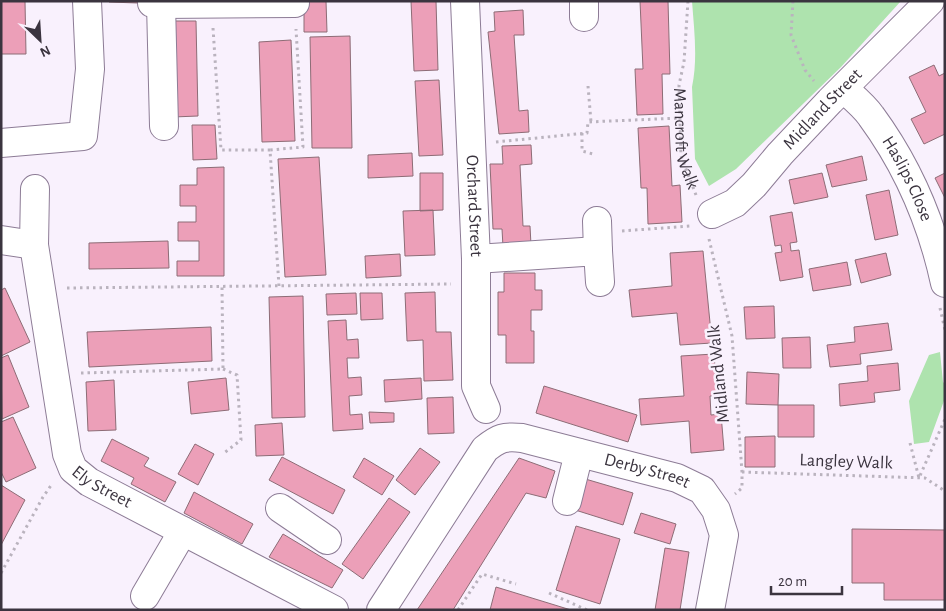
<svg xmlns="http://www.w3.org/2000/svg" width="946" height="611" viewBox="0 0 946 611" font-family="'Alegreya Sans',sans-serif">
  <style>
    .green { fill: #aee3ae }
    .building { fill: #ec9fb8; stroke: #8d6c76 }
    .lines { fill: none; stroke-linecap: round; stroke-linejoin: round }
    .minor-casing { stroke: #8d7c96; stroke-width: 30 }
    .path { stroke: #bab3be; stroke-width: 3; stroke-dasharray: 2.5 4; stroke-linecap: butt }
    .minor { stroke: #fff; stroke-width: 28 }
    .labels { text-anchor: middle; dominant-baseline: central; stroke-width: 5; stroke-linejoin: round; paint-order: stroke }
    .street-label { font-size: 18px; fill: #3b343f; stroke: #f9f1fd }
  </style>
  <rect width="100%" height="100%" fill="#f9f1fd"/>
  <path class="green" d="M692,1H901L841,67L736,169L709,186L695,159L692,87C698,59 694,29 692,1Z
    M940,352L943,382L945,384V398L929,442L914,444L909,401L929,355Z"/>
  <path class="building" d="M1,1H25L26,54H1Z
    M109,1H138V3L109,2Z
    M304,1H326L327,32H304Z
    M411,1H436L438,70L414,71Z
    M640,1H668L670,74H662L663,114L637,115L635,69H643Z
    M523,10L524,35H514L519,111L528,110L529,132L499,134L488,32L495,31L494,12Z
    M171,21H196L198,116L173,117Z
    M350,36L352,148H312L310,37Z
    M291,40L295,141L262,142L259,42Z
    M934,65L939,76L945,73V134L924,144L911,119L926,112L909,77Z
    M439,80L443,155L419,156L415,81Z
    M192,125H215L217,159L193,160Z
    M669,126L672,186L680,185L682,222L648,224L647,188H641L638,128Z
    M531,145L532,164L520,165L523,226H530L531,245L503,247L502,229H493L490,164H503L502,146Z
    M412,153L413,176L368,178V155Z
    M862,156L867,180L832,187L826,165Z
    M319,157L326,275L285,277L278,159Z
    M224,167V276H177V261H199V241H178V222H196V206H180V185H197V168Z
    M420,173H443V210L420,211Z
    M822,173L828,197L794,204L789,180Z
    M945,173V198L935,178Z
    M889,190L898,235L875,240L866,195Z
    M433,210L435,255L405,256L403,211Z
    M792,212L797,242L790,243L791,251L799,250L803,277L780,281L775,253L782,252L781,245L775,246L770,216Z
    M168,241L169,268L89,269V243Z
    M703,251L712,343L680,345L677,313L632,317L629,290L672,286L670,253Z
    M886,253L891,275L861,283L855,260Z
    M400,254L401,276L366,278L365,256Z
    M847,262L851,285L813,291L809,269Z
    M504,273H535V290H542V310H531V331H534V363H506V335H498V292H504Z
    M5,288L30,342L1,356V290Z
    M435,292L436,332H451L453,380L424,381L423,340L407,341L405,293Z
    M356,293L357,314L327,315L326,294Z
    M360,293H382L383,319L361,320Z
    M303,296L305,417L272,418L269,297Z
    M774,306L775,338L746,339L744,307Z
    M346,320L347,340L358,339L359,358H347L348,378L361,377L362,395L349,396L350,415L362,414L363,429L333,431L328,321Z
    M888,323L892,350L860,354L861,364L830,367L827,345L855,342L854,327Z
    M211,327L212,361L89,367L87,332Z
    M810,337L811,368H783L782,338Z
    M714,354L717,396H710L711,415L721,414L724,450L691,453L689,421L641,425L639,399L684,396L681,356Z
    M8,355L29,407L2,419L1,358Z
    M898,363L900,390L874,393L875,402L840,406L839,384L868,381L867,366Z
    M747,372L779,374L778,405L746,404Z
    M226,378L229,410L191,414L188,382Z
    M421,378L422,399L385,402L384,380Z
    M114,380L116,430L88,431L86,382Z
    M544,386L637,415L628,442L536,413Z
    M453,397L454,433L428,434L427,398Z
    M778,405H814V437H778Z
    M369,412L394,413V422L370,423Z
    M13,417L36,468L6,482L1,472V422Z
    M282,423L284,455L256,456L255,425Z
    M775,436V467H745V437Z
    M112,439L149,458L144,466L176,482L165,502L131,484L134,478L101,461Z
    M195,444L214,454L198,485L178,474Z
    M420,448L440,462L415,495L396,480Z
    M282,457L345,490L333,514L269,480Z
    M364,458L394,476L382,495L353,477Z
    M519,458L555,471L546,498L526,493L453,610H417Z
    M582,478L633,493L623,525L572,509Z
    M1,485L25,500L1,545Z
    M194,492L253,524L242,544L184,513Z
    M389,498L410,512L363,579L342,564Z
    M641,513L676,524L670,544L634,533Z
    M576,526L620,539L600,604L556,590Z
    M852,529L945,530V600H884V583H852Z
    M283,534L343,570L332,588L269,557Z
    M665,548L689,552L680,610H655Z
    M496,587L571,610H490Z"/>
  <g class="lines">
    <g class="minor-casing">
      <g id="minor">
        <path d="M152,1V3L161,4L295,3"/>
        <path id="s2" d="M465,1L476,259V386L486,409"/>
        <path d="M584,1V17"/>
        <path d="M161,4L164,126"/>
        <path id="s3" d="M844,89C853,97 864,106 871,116C907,165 932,223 945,283"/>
        <path d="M1,143L83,136L90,69L87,1"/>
        <path id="s4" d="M35,189L34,245L67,454L73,469L89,482L334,610"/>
        <path id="s5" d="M712,214L735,203L754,185L780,154L830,101L930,1"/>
        <path d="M597,221L598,251"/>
        <path d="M1,240L34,245"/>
        <path d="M476,259L598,251L600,282"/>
        <path d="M567,501L579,453"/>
        <path d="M280,508L327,540"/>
        <path d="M145,596L183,531"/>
        <path id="s6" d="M381,610L485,449C499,438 504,436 522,438L677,478L702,490L716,510L724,535L710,610"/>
      </g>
    </g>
    <g class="path">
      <path id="s1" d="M688,1L684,62L679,85L681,156L696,195"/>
      <path d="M793,1L791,35L805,70L814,81"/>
      <path d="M213,28L221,150H270"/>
      <path d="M588,86L591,122"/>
      <path d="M582,133V151L593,154"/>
      <path d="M496,142L587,133L588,122L680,118"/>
      <path d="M622,231L690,226"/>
      <path d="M709,239L732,336L742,472V488L735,494"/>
      <path d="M279,286L270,150L303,147L296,29"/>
      <path d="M67,288L451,284"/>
      <path d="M940,308L945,330"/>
      <path d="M223,369L237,375L241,440L224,453"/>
      <path d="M81,373L223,369L222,287"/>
      <path d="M910,443L919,478L945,419"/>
      <path d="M742,472L925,478L945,491"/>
      <path d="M1,573L43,497L52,484"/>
      <path d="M549,593L587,610"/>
      <path d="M458,610L482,574L516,584"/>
    </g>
    <use href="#minor" class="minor"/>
  </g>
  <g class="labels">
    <g class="street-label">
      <text stroke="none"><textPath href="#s5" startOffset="154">Midland Street</textPath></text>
      <text stroke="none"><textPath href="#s1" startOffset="139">Mancroft Walk</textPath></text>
      <text stroke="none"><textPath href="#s3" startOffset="111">Haslips Close</textPath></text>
      <text stroke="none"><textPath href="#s2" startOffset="205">Orchard Street</textPath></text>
      <text transform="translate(719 374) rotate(-96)">Midland Walk</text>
      <text transform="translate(846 462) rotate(2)">Langley Walk</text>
      <text stroke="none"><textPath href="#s6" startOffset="361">Derby Street</textPath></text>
      <text stroke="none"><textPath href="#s4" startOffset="318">Ely Street</textPath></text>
    </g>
  </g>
  <rect width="946" height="611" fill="none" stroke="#3b343f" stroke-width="5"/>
  <g transform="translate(40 40) rotate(155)" stroke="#f9f1fd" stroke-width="4" paint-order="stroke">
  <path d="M0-4L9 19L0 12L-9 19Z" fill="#3b343f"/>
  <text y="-8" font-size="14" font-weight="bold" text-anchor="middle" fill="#3b343f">N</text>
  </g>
  <path d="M771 586v8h71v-8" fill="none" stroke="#3b343f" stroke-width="2.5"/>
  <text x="778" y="586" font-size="15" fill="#3b343f" stroke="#f9f1fd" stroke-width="4" paint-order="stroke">20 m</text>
</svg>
